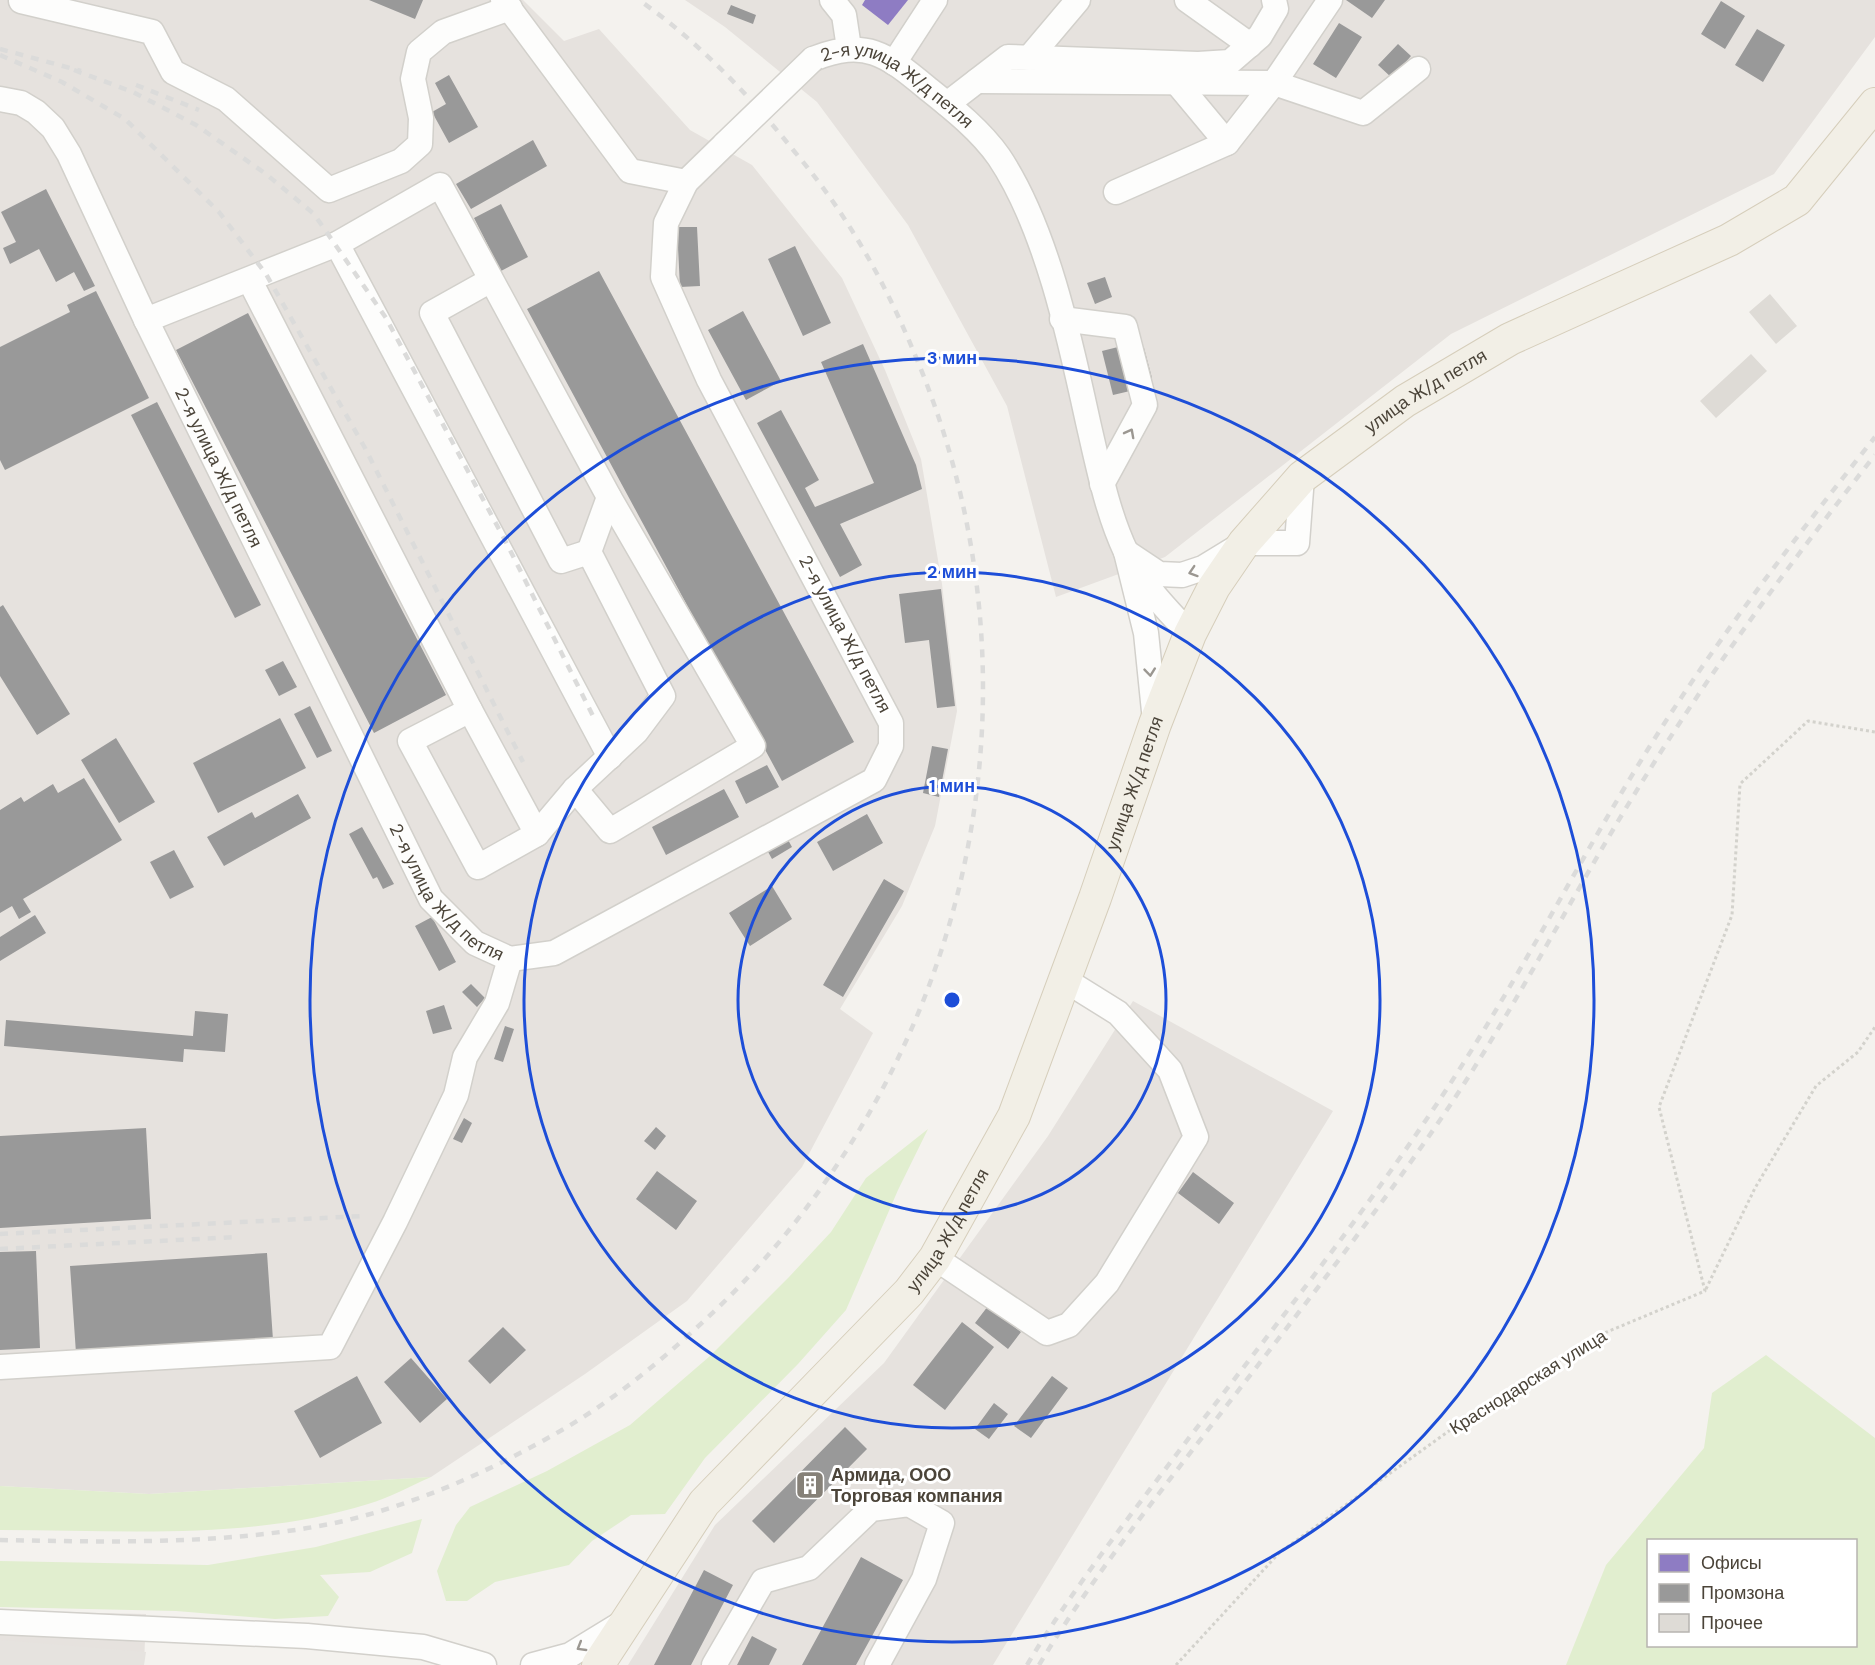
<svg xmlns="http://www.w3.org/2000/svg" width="1875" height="1665" viewBox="0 0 1875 1665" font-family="'DM Sans',sans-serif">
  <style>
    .industrial { fill: #e6e2de }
    .green { fill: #e1eecf; fill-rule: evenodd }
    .parking { fill: #e6e3df }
    .offices { fill: #8e7cc3 }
    .industry { fill: #999 }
    .building { fill: #dedbd6 }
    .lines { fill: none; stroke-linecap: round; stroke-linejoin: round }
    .minor-casing { stroke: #d2d0cb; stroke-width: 27 }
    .major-casing { stroke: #d6cebb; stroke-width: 34 }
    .path { stroke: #d3d2cc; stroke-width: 3; stroke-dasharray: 3 3; stroke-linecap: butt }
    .minor { stroke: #fdfdfc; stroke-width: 24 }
    .major { stroke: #f2efe6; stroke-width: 32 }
    .rail { stroke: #dbdbda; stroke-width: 4.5; stroke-dasharray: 8 8; stroke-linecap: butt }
    .minor-bridge-casing { stroke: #d2d0cb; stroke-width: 27; stroke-linecap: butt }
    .minor-bridge { stroke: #fdfdfc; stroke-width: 24 }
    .oneway { stroke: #9b9791 }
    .ring { fill: none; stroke: #1d4ed8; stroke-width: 3 }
    .labels { text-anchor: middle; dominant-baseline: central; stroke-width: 6; stroke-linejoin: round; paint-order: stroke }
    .street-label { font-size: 18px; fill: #4b4439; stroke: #fff }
    .poi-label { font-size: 18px; font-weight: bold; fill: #4b4439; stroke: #fff; text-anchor: start }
    .centre { fill: #1d4ed8; stroke: #fff; stroke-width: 3 }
    .ring-label { font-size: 18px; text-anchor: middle; font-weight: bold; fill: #1d4ed8; stroke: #fff; stroke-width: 6; stroke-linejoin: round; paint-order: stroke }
  </style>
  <rect width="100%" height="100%" fill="#f4f2ee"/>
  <path class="industrial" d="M0,0H523L564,41L599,29L690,130L752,165L842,278L885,370L921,459L942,584L957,711L935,826L902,906L840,1009L873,1033L802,1167L687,1301L585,1374L431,1477L149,1494L0,1486Z
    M685,0H1875V37L1774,174L1451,334L1165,557L1056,597L1007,406L908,225L817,102L725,27Z
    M1133,1001L1333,1111L993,1665H628L715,1525L884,1363L1048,1136Z
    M0,1611L146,1614L144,1665H0Z"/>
  <path class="green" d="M928,1129L898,1190L846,1310L798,1364L705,1458L665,1514L631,1515L592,1541L569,1565L495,1582L467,1601H446L437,1571L456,1525L470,1507L547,1471L630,1425L710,1356L789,1277L831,1232L866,1178Z
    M1766,1355L1875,1438V1665H1566L1606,1565L1704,1448L1712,1393ZM1648,1540H1856V1646H1648Z
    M431,1477C410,1486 389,1498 368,1504C249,1541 123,1530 0,1530V1486L149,1494Z
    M422,1519L412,1553L370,1572L320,1575L339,1597L328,1616L275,1619L176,1611L0,1607V1561L208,1565L316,1547Z"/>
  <path class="parking" d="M0,1640L146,1652L144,1665H0Z"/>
  <path class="offices" d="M865,0H908L888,25L862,5Z"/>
  <path class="industry" d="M369,0H423L415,19Z
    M1346,0H1385L1372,18Z
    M1721,1L1745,16L1725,49L1701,34Z
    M731,5L756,15L753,24L727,14Z
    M1339,23L1362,37L1336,78L1313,64Z
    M1757,29L1785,45L1763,82L1735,65Z
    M1398,44L1411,56L1392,78L1378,65Z
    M449,75L478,127L449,143L432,112L446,104L435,83Z
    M533,140L547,166L471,209L456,184Z
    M46,189L95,286L84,291L74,272L56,282L39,249L10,264L3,248L16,242L1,212Z
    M501,204L528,257L501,271L474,218Z
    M677,227H697L700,286L680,287Z
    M795,246L831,323L803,336L768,259Z
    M599,271L854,742L782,781L527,309Z
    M1105,277L1112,297L1095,304L1087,283Z
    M96,291L149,398L5,470L0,460V347L70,312L67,305Z
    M743,311L781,381L746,400L708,330Z
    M248,313L446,695L374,733L176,350Z
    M863,344L916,465L922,489L840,524L862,565L840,577L757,423L781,410L819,480L805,488L815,507L874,483L821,362Z
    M1118,347L1120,354L1144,348L1152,378L1128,384L1130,391L1113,395L1102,351Z
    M157,402L261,605L235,618L131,415Z
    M941,589L955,706L937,708L929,640L905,643L899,594Z
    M3,605L70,714L37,735L0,676V607Z
    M283,661L297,687L279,696L265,670Z
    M310,706L332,751L317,758L294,714Z
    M280,718L306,768L218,813L193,763Z
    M116,738L155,802L119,823L81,760Z
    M932,746L948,749L939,797L923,793Z
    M767,765L779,787L746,804L735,781Z
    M84,778L122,840L23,899L31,912L19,919L12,906L0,913V810L21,797L24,802L53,784L58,793Z
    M724,789L739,817L666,855L652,827Z
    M298,794L311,818L224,866L207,837L252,812L255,818Z
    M867,814L883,843L833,871L817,842Z
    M362,827L394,884L383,889L377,877L373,879L349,834Z
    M787,838L792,847L772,859L767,850Z
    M174,850L194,887L170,899L150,862Z
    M884,879L904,891L843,997L823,985Z
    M772,886L792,919L750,946L729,913Z
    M35,915L46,933L0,961V937Z
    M432,917L456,962L439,971L415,926Z
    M471,984L485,998L477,1007L462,992Z
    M444,1005L452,1029L433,1034L426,1011Z
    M195,1011L228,1014L225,1052L184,1049L183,1062L4,1046L6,1020L193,1036Z
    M505,1026L514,1029L503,1062L494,1059Z
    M464,1118L472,1123L462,1143L453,1139Z
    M656,1127L666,1136L655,1150L644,1141Z
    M146,1128L151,1219L0,1228V1136Z
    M657,1171L697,1201L676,1230L636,1199Z
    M1193,1172L1234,1203L1219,1224L1178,1193Z
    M36,1251L40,1348L0,1350V1252Z
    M267,1253L273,1340L76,1353L70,1266Z
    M988,1306L1021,1332L1008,1349L975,1323Z
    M962,1322L994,1347L945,1410L913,1385Z
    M503,1327L526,1350L490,1384L468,1361Z
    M411,1358L447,1399L420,1423L384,1382Z
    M357,1376L382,1423L320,1458L294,1411Z
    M1052,1376L1068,1388L1031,1438L1014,1426Z
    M994,1403L1008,1414L989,1439L975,1429Z
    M845,1427L867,1449L774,1543L752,1521Z
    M861,1557L903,1580L856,1665H802Z
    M704,1570L733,1585L691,1665H654Z
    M752,1636L777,1649L769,1665H737Z"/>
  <path class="building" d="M1770,294L1797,326L1776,344L1749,312Z
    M1751,354L1767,371L1716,418L1700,401Z"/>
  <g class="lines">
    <g class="minor-casing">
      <g id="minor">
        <path d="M503,0L630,171L686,182"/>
        <path d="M832,0L844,15L849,48"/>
        <path d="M1187,0L1250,45"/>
        <path d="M21,1L152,32L173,72L226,99L329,190L401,161L420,144L421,118L413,79L419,52L443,32L510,8"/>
        <path d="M1029,58L1078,0"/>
        <path id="s1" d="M813,59C865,38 886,54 927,88C952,108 980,130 999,157C1046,227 1070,339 1088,422C1098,465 1107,512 1126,552C1142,584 1166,609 1190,634"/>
        <path d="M894,63L935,0"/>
        <path d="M977,81L1274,83L1330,0"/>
        <path d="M1177,83L1227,143"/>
        <path id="s2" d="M0,99L21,103L36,112L53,128L69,154L146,320L431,899L475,943L510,959L554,953L874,780L891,746V723L709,380L663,277L666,223L686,182L725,144"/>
        <path d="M947,104L1008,57L1198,64L1230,62L1260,36L1276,9L1274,0"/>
        <path d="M1116,192L1227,143L1274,83L1363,113L1418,69"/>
        <path d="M337,244L610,757"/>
        <path d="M491,280L432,313L561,561L589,552"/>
        <path d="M250,281L470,710L537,834"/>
        <path d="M1062,319L1125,327L1145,405L1102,484"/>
        <path d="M146,320L337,244L440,185L609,497L753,746L610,831L575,789"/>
        <path d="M470,710L410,741L478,867L537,834L575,789L636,732L663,696L589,552L609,497"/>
        <path d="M1155,721L1146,633L1126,552L1159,574L1182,575L1203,568L1244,543H1297L1302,477"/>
        <path d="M935,1258L1047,1333L1069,1325L1107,1283L1196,1137L1170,1070L1118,1013L1065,980"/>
        <path d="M0,1367L330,1347L395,1222L456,1095L465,1057L497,1003L510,959"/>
        <path d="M0,1622L307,1636L423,1647L484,1665"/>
        <path d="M533,1665L570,1655L624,1622"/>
        <path d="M714,1665L763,1581L809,1568L871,1509L909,1504L942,1523L924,1579L877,1665"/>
      </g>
    </g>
    <g class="major-casing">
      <g id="major">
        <path id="s3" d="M598,1665L704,1503L909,1292L935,1258L1014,1116L1095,898L1155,724L1190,634L1214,587L1244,543L1302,477L1405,401L1510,339L1729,240L1797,200L1875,104"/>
      </g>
    </g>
    <path class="path" d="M1706,1289L1755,1188L1816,1086L1858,1052L1875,1027
      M1176,1665L1280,1552L1463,1421L1602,1334L1705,1291L1659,1107L1732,915L1740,784L1808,721L1875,732"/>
    <use href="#minor" class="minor"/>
    <use href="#major" class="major"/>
    <path class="rail" d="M0,49L81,71
      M0,55L62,82L125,119L219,212L266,274L365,448L523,762
      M74,70L133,92L196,125L266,174L314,214L386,318L508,546L596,722
      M136,85L199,110
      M0,1234L363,1216
      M0,1249L237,1237
      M0,1540C110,1542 222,1545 330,1524C411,1507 491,1471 562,1430C624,1394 680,1345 731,1295C971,1051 1049,697 924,377C891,293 853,221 794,151C749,95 698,41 639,0
      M1027,1665C1072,1590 1126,1521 1179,1451C1264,1340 1352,1230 1430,1114C1505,1004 1565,886 1634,772C1705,654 1790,545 1875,437
      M1039,1665C1085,1589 1139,1519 1194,1448C1276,1341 1361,1235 1438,1123C1515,1011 1575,888 1647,774C1716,663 1794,558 1875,455"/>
    <g class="minor-bridge-casing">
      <path id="minor-bridge" d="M725,144L813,59"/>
    </g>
    <use href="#minor-bridge" class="minor-bridge"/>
  </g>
  <defs><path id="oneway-chevron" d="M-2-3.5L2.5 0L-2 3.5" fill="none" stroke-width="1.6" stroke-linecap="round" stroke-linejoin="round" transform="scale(1.5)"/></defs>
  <g class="oneway">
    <use href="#oneway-chevron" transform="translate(1130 433) rotate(-62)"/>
    <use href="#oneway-chevron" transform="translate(1193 572) rotate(162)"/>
    <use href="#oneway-chevron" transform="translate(1150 672) rotate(84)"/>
    <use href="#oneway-chevron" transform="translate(581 1647) rotate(149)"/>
  </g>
  <g class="ring">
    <circle cx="952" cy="1000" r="214"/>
    <circle cx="952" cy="1000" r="428"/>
    <circle cx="952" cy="1000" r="642"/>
  </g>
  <defs>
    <g id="building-square" transform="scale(1.5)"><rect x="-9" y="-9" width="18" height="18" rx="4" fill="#868178" stroke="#fff"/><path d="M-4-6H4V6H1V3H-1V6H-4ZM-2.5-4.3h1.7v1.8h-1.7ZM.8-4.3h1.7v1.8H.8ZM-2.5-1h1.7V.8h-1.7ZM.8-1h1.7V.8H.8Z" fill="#fff"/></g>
  </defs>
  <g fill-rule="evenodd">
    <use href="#building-square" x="810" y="1485"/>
  </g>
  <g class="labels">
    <g class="street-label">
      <text stroke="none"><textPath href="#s1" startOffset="96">2-я улица Ж/д петля</textPath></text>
      <text stroke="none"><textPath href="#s3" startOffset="1551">улица Ж/д петля</textPath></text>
      <text stroke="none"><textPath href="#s2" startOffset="440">2-я улица Ж/д петля</textPath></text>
      <text transform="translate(845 634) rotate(62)">2-я улица Ж/д петля</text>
      <text stroke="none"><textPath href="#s3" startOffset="1047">улица Ж/д петля</textPath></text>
      <text stroke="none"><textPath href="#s2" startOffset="926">2-я улица Ж/д петля</textPath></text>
      <text stroke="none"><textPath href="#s3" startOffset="561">улица Ж/д петля</textPath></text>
      <text transform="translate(1528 1382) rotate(-32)">Краснодарская улица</text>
    </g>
    <g class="poi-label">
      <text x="831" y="1475">Армида, ООО<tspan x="831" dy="21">Торговая компания</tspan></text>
    </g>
  </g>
  <circle cx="952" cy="1000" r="9" class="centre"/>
  <g class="ring-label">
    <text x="952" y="364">3 мин</text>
    <text x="952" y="578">2 мин</text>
    <text x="952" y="792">1 мин</text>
  </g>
  <rect x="1647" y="1539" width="210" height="108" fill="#ffffff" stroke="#b7b4b0" stroke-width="1.5"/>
  <rect x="1659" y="1554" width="30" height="18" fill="#8e7cc3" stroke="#b7b4b0" stroke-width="1.5"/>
  <text x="1701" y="1569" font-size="18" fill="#4b4439">Офисы</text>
  <rect x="1659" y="1584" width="30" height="18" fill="#999999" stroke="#b7b4b0" stroke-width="1.5"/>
  <text x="1701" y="1599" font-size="18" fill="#4b4439">Промзона</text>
  <rect x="1659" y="1614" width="30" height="18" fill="#dedbd6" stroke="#b7b4b0" stroke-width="1.5"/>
  <text x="1701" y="1629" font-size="18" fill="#4b4439">Прочее</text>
</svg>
